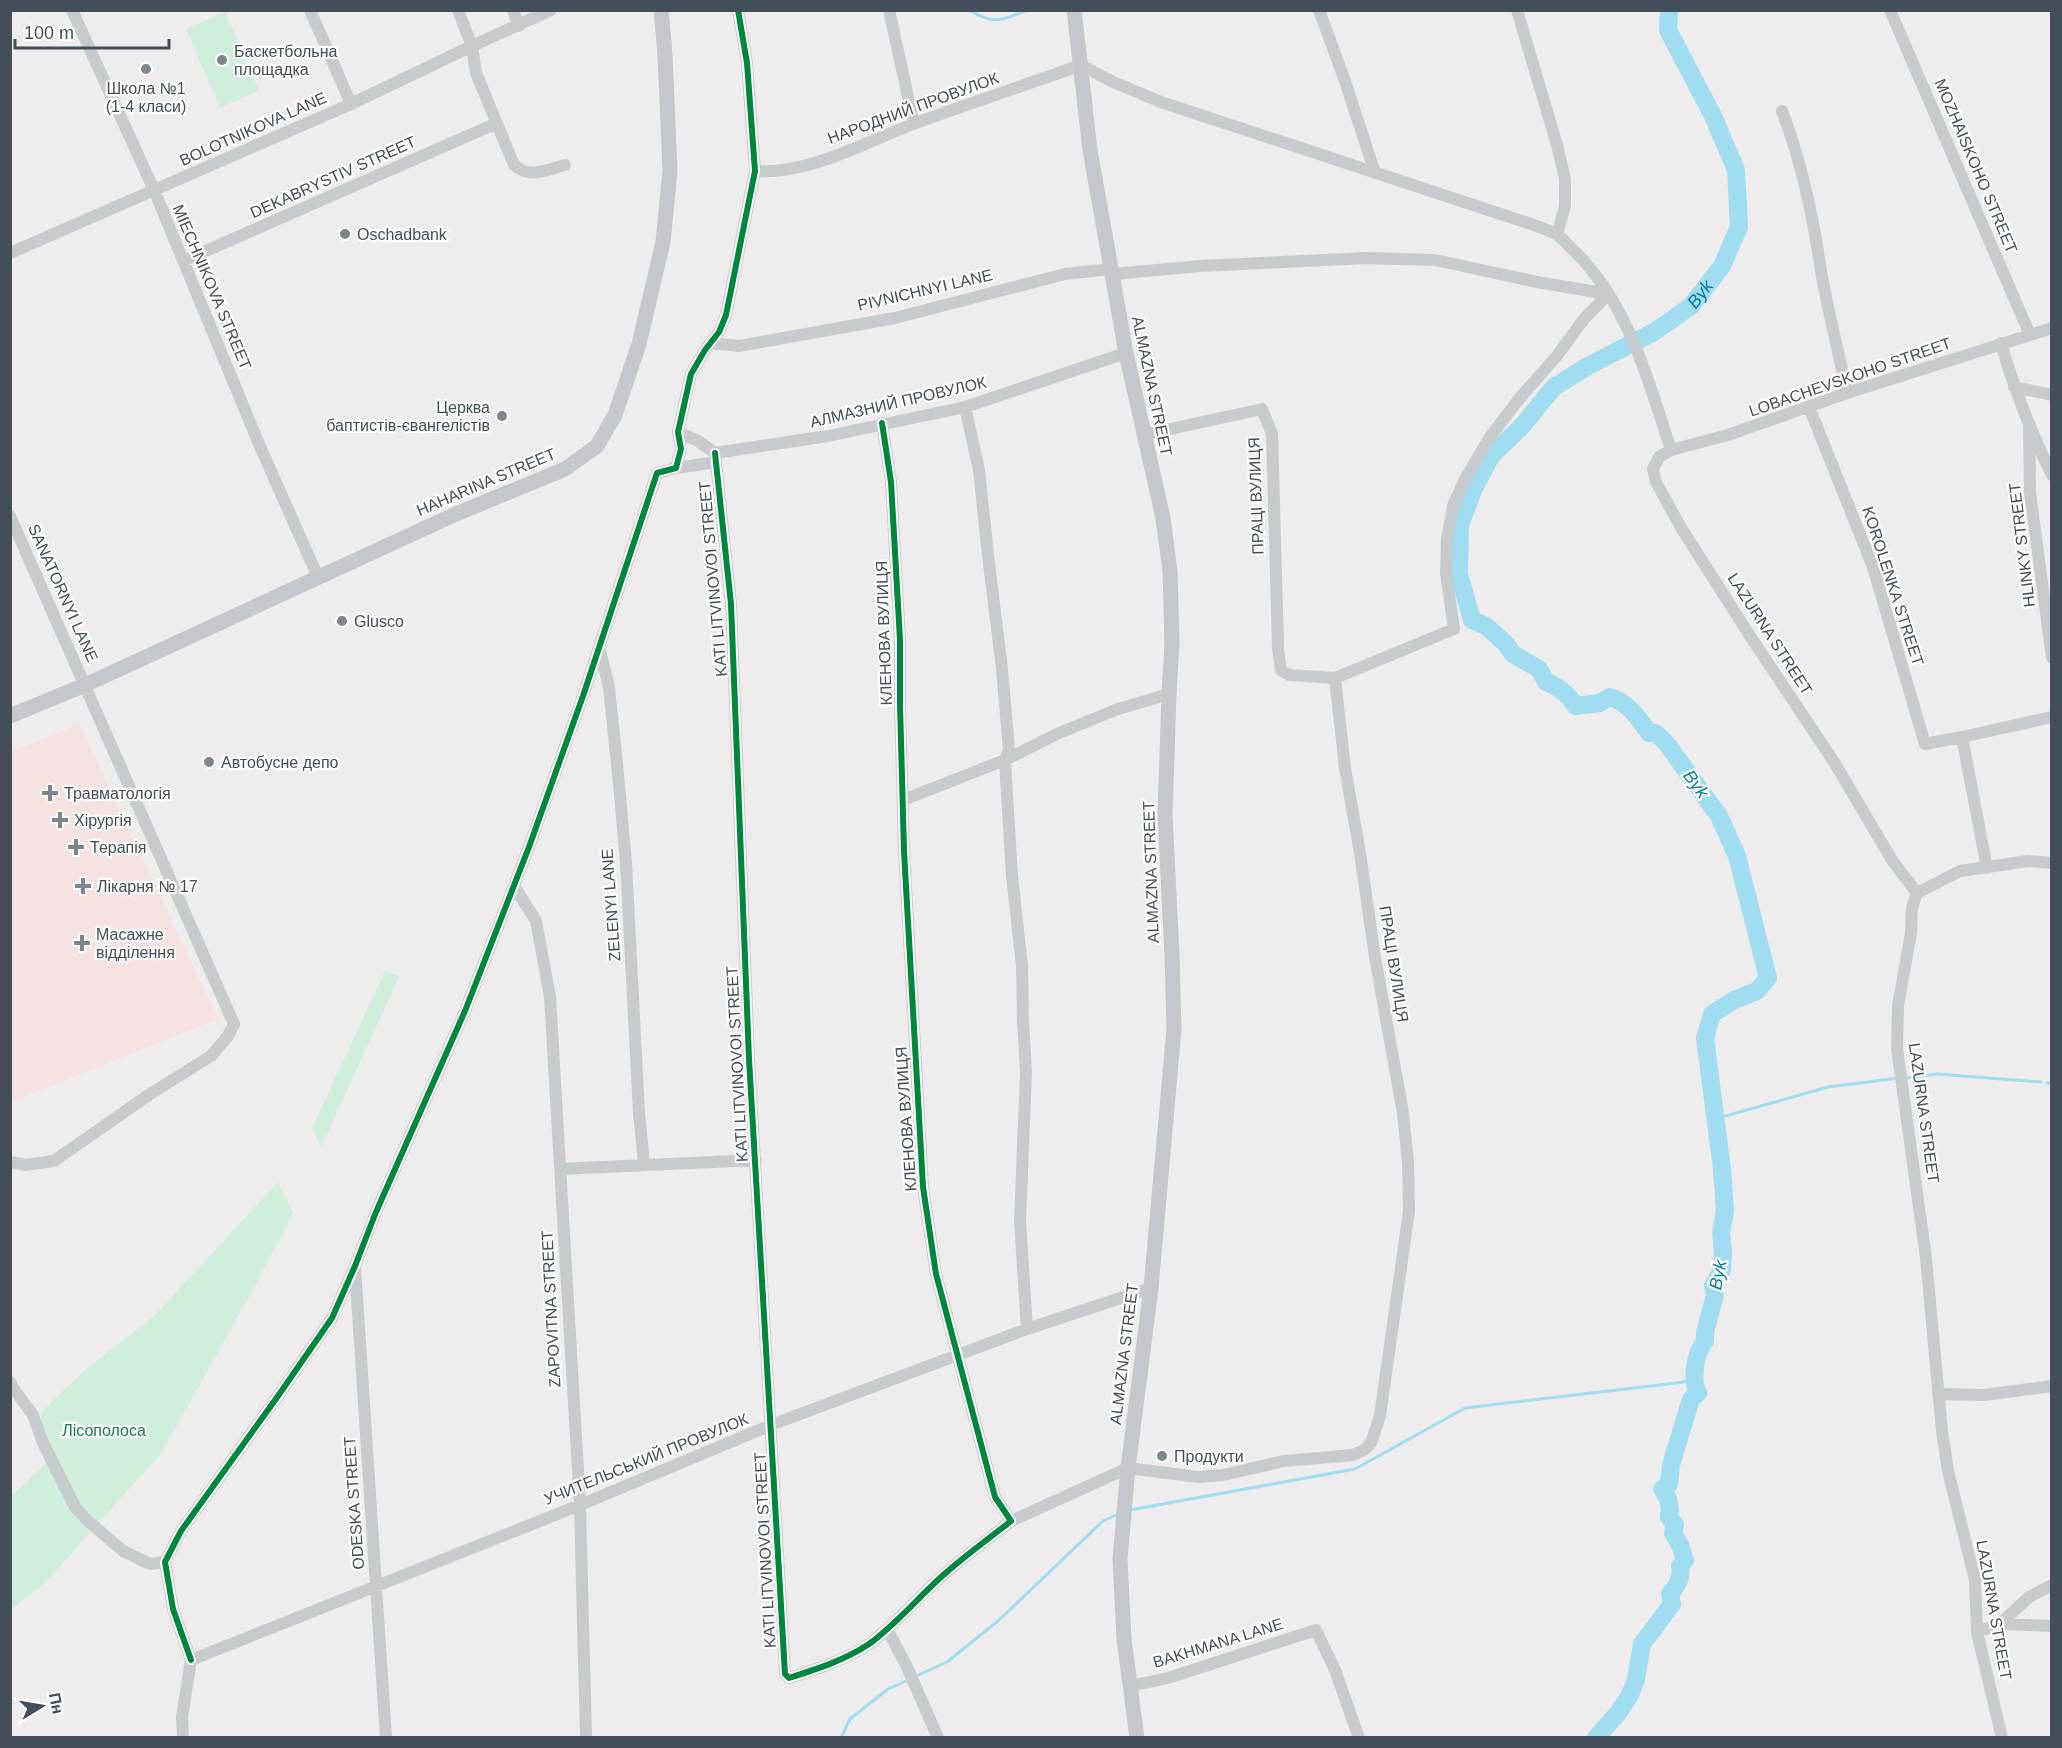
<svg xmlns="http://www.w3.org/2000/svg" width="2062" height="1748" viewBox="0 0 2062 1748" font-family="Helvetica,sans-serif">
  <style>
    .medical { fill: #f6e3e1 }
    .green { fill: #cfefdc }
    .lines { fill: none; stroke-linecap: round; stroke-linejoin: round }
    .stream { stroke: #a0ddf0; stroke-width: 3 }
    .river { stroke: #a0ddf0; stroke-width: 18 }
    .minor { stroke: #c8cbcd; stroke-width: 12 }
    .major { stroke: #c4c7cc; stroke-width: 15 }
    .cycleway-casing { stroke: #fff; stroke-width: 10 }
    .cycleway { stroke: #00873e; stroke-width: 6 }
    .poi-dot { fill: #7f858d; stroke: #fff; stroke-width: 2 }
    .labels { text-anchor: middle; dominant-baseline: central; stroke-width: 4.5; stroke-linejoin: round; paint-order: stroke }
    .poi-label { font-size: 16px; fill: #434e5a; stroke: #fff; text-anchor: start }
    .street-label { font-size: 16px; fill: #434e5a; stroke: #fff }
    .park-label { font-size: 16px; fill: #107f4b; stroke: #fff }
    .water-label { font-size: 18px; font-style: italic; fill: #047fa5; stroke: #fff }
  </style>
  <rect width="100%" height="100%" fill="#eeecec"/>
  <path class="medical" d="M79,724L218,1019L11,1102V752Z"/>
  <path class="green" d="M225,12L259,90L220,108L186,29Z
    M385,971L399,977L321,1147L312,1128Z
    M278,1182L293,1213L255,1286L162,1452L47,1581L11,1610V1497L49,1460L46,1431L40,1420L43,1410L85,1370L155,1315Z"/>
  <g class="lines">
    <path class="stream" d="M969,10C996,26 1001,20 1028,10
      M1906,1078L1937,1074L2041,1082
      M2047,1083L2052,1084
      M1715,1119L1828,1087L1899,1078
      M1130,1510L1355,1469L1465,1408L1693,1381
      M914,1677L947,1662L998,1621L1103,1521L1118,1514
      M841,1738L850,1719L888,1689L908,1680"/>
    <path class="river" id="s1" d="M1596,1738L1618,1713L1630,1695L1636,1679L1642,1644L1672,1604L1670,1594C1678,1585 1682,1577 1680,1566L1685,1560L1680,1545L1673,1533L1675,1525L1669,1517C1671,1506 1669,1497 1662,1489L1669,1484L1671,1465L1691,1399L1698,1393C1691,1379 1695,1353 1705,1341V1332L1715,1295L1713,1286L1722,1270L1723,1252L1721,1233L1725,1211L1722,1169L1705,1038L1712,1014L1734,1000L1757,991L1768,978L1737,856L1719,816L1667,744L1656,733H1649C1638,717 1628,703 1610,697L1600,703L1576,706C1567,694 1560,687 1546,682L1539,669L1513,654L1506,644L1486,626L1472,620L1459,574L1460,525L1474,488L1491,456L1522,426L1554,387L1588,366L1654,332L1691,306L1722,266L1739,227L1736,170L1713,116L1668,30L1669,10"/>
    <path class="minor" d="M72,10L154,190L259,444L318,577
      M310,10L351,104
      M513,10L519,26
      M551,10L472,46L476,73L514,165C530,179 547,170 565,165
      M889,10L914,124
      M1319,10L1345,81L1375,173
      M1517,10L1557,145L1565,179V206L1557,235
      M1890,10L2030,335
      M1782,111C1802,163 1813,216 1821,271C1828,312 1839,353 1847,393
      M755,171C809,175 865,142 916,123C970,103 1026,85 1081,65L1113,82L1161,102L1531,224C1539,227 1548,230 1556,234C1562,238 1568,245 1573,250C1627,300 1649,382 1671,450
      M10,253L351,104L472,46L458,10
      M183,261L497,123
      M1113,274L1200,266L1366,258L1435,260L1537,282L1608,294
      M711,343L739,346L895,318L1065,274L1111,269
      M2001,343C2014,389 2031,432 2052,475
      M2014,387L2052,395
      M965,407L979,470L988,555L1002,669L1009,750L1005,760L1006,777L1012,876L1022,966L1023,1021L1026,1072L1020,1221L1027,1329
      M1809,407L1873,567L1925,744L1962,737L2052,717
      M2029,428L2030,492L2052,658
      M678,432L698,441L715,453L828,436L965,407L1126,353
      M715,453L731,604L749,1059L785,1674L789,1678C817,1669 845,1660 869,1644C895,1625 916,1600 940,1578C962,1558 987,1540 1011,1521L995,1497L936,1274L923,1187L904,851L900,704V640L891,482L882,423
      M676,468L716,462
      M10,516L234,1024L228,1036L211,1056L150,1094L54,1161L26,1165L10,1162
      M599,647L609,687L619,784L626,863L639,1113L644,1164
      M1335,678L1454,629L1446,573L1447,539L1453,506L1465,479L1490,437L1519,399L1556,357L1584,319L1608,294
      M1962,737L1987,868
      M903,800L1005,760L1059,733L1118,709L1169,694
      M514,886L536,921L550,997L580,1505L586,1738
      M1917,893L1960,871L2028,861L2052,863
      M561,1169L756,1160
      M355,1267L386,1738
      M10,1382L13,1388L33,1415L43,1443L75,1507L88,1521L123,1551L150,1564L165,1562
      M1938,1394L1984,1395L2052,1386
      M1011,1521L1128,1468L1198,1477L1223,1475L1284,1461L1353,1455L1364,1450L1371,1443L1380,1416L1409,1211L1408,1163L1403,1113L1375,957L1360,853L1345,768L1335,678L1289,675L1281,670L1278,648L1272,434L1262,409L1143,435
      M2000,1624L2052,1626
      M887,1629L907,1667L938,1738
      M1977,1632L2000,1624L2029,1597L2052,1585
      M191,1660L173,1609L165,1562L181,1531L278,1396L332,1318L355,1266L376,1212L465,1011L529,847L583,696L657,473L676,468L681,449L678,432L691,374L705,350L719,332L726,315L755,171L747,63L738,10
      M191,1660L580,1505L771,1425L1027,1329L1151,1288
      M1130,1686L1168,1678L1316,1630L1335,1670L1359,1738
      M183,1738L182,1717L191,1660
      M2002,1738L1977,1632L1975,1580L1948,1471L1942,1431L1926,1258L1897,1048L1898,1006L1911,933L1912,908L1917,893L1892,860L1834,762L1750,636L1680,526L1656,482L1653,469L1659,457L1671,450L1728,435L1847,393L2052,328"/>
    <path class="major" d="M1074,10L1090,150L1126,353L1163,518L1170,571L1172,643L1169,694L1165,814L1172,956L1174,1029L1151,1288L1128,1468L1120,1559L1124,1639L1137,1738
      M10,716L85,685L456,514L565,469L597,446L615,415L639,344L663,242L670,171L665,54L661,10"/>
    <g class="cycleway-casing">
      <path id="cycleway" d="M715,453L731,604L749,1059L785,1674L789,1678C817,1669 845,1660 869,1644C895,1625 916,1600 940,1578C962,1558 987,1540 1011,1521L995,1497L936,1274L923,1187L904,851L900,704V640L891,482L882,423
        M191,1660L173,1609L165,1562L181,1531L278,1396L332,1318L355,1266L376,1212L465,1011L529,847L583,696L657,473L676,468L681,449L678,432L691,374L705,350L719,332L726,315L755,171L747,63L738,10"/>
    </g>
    <use href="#cycleway" class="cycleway"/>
  </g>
  <g class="poi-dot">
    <circle cx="222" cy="60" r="6"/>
    <circle cx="146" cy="69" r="6"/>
    <circle cx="345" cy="234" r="6"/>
    <circle cx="502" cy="416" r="6"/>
    <circle cx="342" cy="621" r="6"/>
    <circle cx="209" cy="762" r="6"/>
    <path d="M47 784h6v6h6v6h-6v6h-6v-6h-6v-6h6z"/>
    <path d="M57 811h6v6h6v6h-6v6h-6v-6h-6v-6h6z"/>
    <path d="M73 838h6v6h6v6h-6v6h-6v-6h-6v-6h6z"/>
    <path d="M80 877h6v6h6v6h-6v6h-6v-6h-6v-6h6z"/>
    <path d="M79 934h6v6h6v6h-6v6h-6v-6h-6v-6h6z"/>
    <circle cx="1162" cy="1456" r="6"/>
  </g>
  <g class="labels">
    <g class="poi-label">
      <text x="234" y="51">Баскетбольна<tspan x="234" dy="18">площадка</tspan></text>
      <text x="146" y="88" text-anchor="middle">Школа №1<tspan x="146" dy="18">(1-4 класи)</tspan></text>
      <text x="357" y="234">Oschadbank</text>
      <text x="490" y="407" text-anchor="end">Церква<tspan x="490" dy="18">баптистів-євангелістів</tspan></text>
      <text x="354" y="621">Glusco</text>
      <text x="221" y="762">Автобусне депо</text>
      <text x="64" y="793">Травматологія</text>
      <text x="74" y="820">Хірургія</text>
      <text x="90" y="847">Терапія</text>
      <text x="97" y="886">Лікарня № 17</text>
      <text x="96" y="934">Масажне<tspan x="96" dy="18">відділення</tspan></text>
      <text x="1174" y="1456">Продукти</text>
    </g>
    <g class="street-label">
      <text transform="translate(913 108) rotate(-20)">НАРОДНИЙ ПРОВУЛОК</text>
      <text transform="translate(253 129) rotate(-24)">BOLOTNIKOVA LANE</text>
      <text transform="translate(1976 166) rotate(67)">MOZHAISKOHO STREET</text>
      <text transform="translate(333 177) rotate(-24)">DEKABRYSTIV STREET</text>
      <text transform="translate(212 287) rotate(67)">MIECHNIKOVA STREET</text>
      <text transform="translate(925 290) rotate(-13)">PIVNICHNYI LANE</text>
      <text transform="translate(1850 377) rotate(-19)">LOBACHEVSKOHO STREET</text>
      <text transform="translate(1152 386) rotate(78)">ALMAZNA STREET</text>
      <text transform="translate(898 402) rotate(-13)">АЛМАЗНИЙ ПРОВУЛОК</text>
      <text transform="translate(486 482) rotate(-23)">HAHARINA STREET</text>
      <text transform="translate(1256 496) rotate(-92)">ПРАЦІ ВУЛИЦЯ</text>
      <text transform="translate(2022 545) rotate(-97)">HLINKY STREET</text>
      <text transform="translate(713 579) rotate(-95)">KATI LITVINOVOI STREET</text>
      <text transform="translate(1893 586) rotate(72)">KOROLENKA STREET</text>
      <text transform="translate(63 593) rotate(66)">SANATORNYI LANE</text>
      <text transform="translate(884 633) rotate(-92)">КЛЕНОВА ВУЛИЦЯ</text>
      <text transform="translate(1770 634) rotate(57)">LAZURNA STREET</text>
      <text transform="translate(1151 872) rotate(-92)">ALMAZNA STREET</text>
      <text transform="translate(611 905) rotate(-94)">ZELENYI LANE</text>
      <text transform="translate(1394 964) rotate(81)">ПРАЦІ ВУЛИЦЯ</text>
      <text transform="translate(737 1064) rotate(-93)">KATI LITVINOVOI STREET</text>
      <text transform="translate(1924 1113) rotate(82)">LAZURNA STREET</text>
      <text transform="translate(906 1119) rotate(-94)">КЛЕНОВА ВУЛИЦЯ</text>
      <text transform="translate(551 1309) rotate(-93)">ZAPOVITNA STREET</text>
      <text transform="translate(1124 1354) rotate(-83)">ALMAZNA STREET</text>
      <text transform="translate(646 1459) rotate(-22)">УЧИТЕЛЬСЬКИЙ ПРОВУЛОК</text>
      <text transform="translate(354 1503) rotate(-94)">ODESKA STREET</text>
      <text transform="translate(765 1550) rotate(-93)">KATI LITVINOVOI STREET</text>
      <text transform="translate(1994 1610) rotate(80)">LAZURNA STREET</text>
      <text transform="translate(1218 1643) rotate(-17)">BAKHMANA LANE</text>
    </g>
    <g class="park-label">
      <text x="104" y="1430">Лісополоса</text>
    </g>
    <g class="water-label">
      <text stroke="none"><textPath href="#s1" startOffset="1796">Byk</textPath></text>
      <text transform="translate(1696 784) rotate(54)">Byk</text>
      <text transform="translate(1718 1275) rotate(-79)">Byk</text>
    </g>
  </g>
  <rect width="2062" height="1748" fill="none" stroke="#434e5a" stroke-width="24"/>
  <g transform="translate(42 1706) rotate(79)" stroke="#ffffff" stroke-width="4.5" paint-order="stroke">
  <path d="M0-4.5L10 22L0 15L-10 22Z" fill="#434e5a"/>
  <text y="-9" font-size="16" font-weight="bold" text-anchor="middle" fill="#434e5a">Пн</text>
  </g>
  <path d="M15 39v9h154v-9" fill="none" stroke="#434e5a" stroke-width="3"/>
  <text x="24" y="39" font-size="18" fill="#434e5a" stroke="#ffffff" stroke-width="4.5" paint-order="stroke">100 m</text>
</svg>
